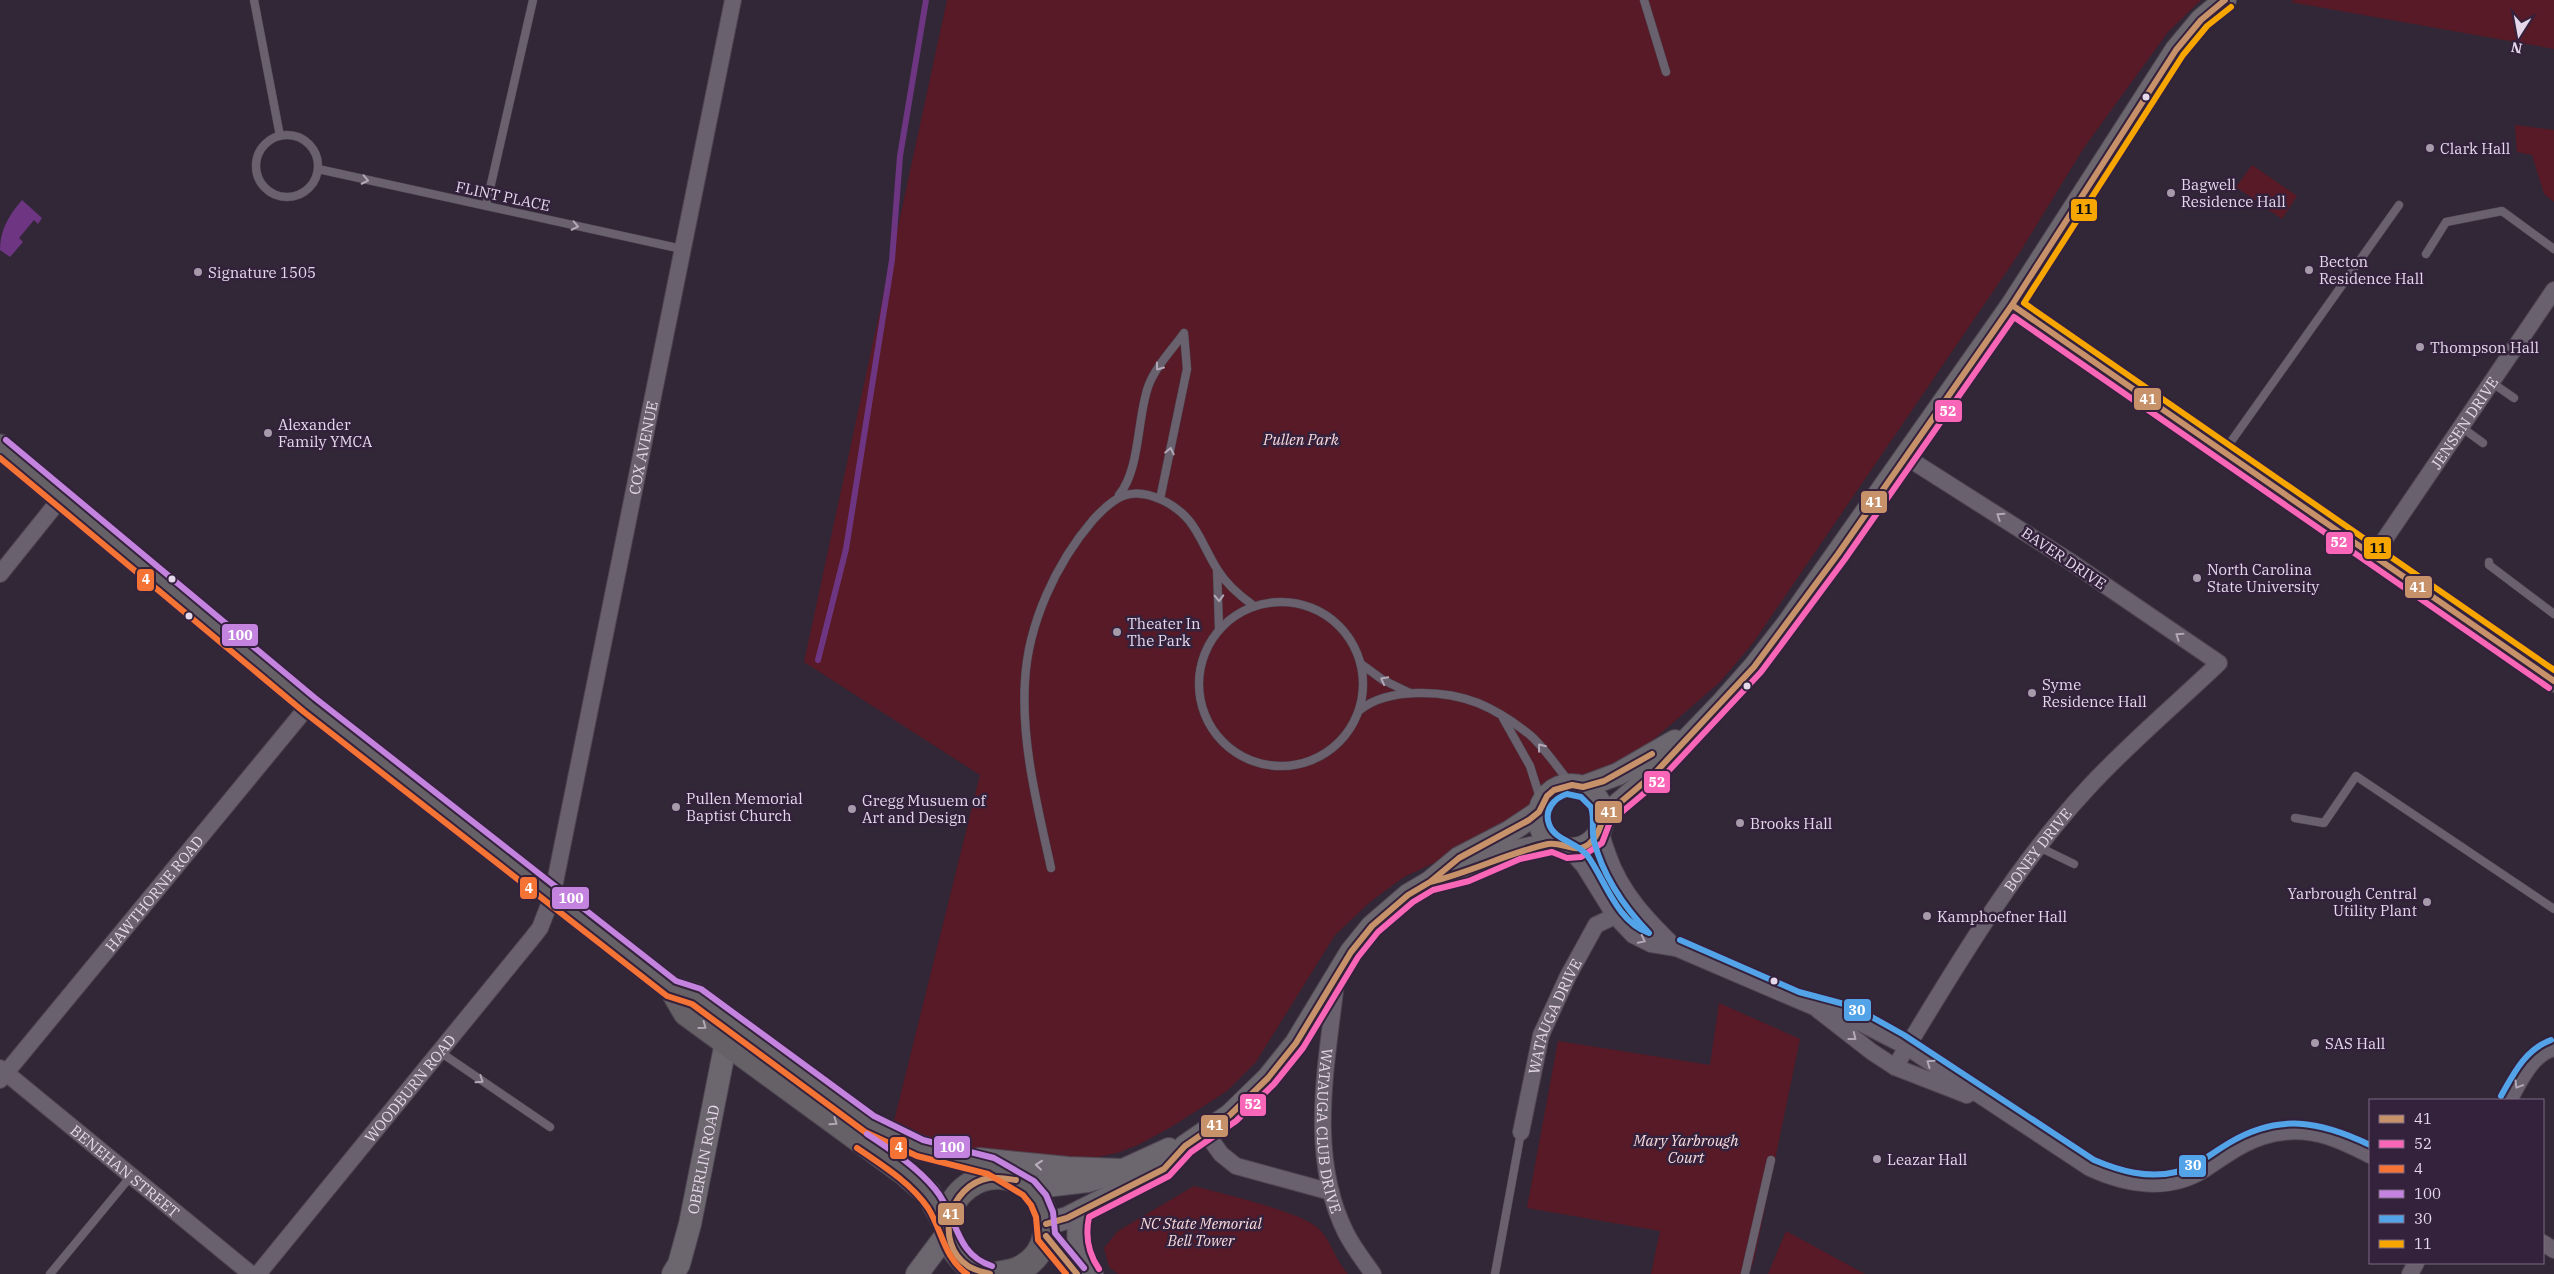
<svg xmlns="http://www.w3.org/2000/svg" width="2554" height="1274" viewBox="0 0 2554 1274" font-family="'IBM Plex Serif',serif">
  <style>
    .green { fill: #581a26 }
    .water { fill: #6e3682 }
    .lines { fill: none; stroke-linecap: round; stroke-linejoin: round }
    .stream { stroke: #6e3682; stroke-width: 6 }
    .lane-casing { stroke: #4e4552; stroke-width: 9 }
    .street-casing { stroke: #4e4552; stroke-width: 18 }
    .secondary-casing { stroke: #4e4552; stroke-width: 24 }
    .primary-casing { stroke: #4e4552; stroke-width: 27 }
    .lane { stroke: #69616d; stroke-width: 8 }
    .street { stroke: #69616d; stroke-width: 16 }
    .secondary { stroke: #6c666e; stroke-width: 22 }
    .primary { stroke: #656166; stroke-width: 25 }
    .bus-1-casing { stroke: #34213c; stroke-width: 10 }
    .bus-2-casing { stroke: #34213c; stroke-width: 10 }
    .bus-3-casing { stroke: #34213c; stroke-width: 10 }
    .bus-4-casing { stroke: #34213c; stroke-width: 10 }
    .bus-5-casing { stroke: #34213c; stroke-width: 10 }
    .bus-6-casing { stroke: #34213c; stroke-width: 10 }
    .bus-1 { stroke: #c7916a; stroke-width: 6 }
    .bus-2 { stroke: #fa66b7; stroke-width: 6 }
    .bus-3 { stroke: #f57335; stroke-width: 6 }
    .bus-4 { stroke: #c483df; stroke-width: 6 }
    .bus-5 { stroke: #53a3e8; stroke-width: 6 }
    .bus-6 { stroke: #f7a600; stroke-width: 6 }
    .oneway { stroke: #b3a8b8 }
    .oneway2 { stroke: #b2a8b5 }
    .oneway3 { stroke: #bbb0bf }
    .bus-dot { fill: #e5d8ea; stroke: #34213c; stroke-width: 2 }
    .poi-dot { fill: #a69aab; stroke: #34213c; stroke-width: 2 }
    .labels { text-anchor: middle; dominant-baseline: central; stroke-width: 5; stroke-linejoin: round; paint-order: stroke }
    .poi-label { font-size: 15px; fill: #e5d8ea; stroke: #34213c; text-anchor: start }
    .street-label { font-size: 15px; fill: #e5d8ea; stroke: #34213c }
    .park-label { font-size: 15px; font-style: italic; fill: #fbdcdc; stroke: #34213c }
    .line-badge { stroke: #34213c; stroke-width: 2 }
    .badge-label { font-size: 14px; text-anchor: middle; font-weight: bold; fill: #fff }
    .pale-badge-label { font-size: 14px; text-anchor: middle; font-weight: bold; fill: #111 }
  </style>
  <rect width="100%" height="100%" fill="#312736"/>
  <path class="green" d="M947,0H2201L2168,32L2083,149L2020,252L1753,643L1720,682L1638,753L1586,777L1500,832L1404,877L1370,902L1335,935L1256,1062L1227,1091L1173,1126L1138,1145L1117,1153L1079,1161L959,1149L938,1144L893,1125L980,775L804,662Z
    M2295,0H2554V49L2290,2Z
    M2515,125L2554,130V202L2544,194L2532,155L2517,152Z
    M2252,165L2297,196L2282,219L2236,187Z
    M1719,1003L1800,1039L1754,1261L1749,1274H1651L1660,1231L1527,1208L1558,1041L1710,1065Z
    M1194,1186C1222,1194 1305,1212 1321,1231C1332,1244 1336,1261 1348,1274H1118L1109,1267L1104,1248L1118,1231Z
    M1786,1231L1865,1274H1768Z"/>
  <path class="water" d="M22,200L42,218L38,224L34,220L19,238L23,242L10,257L0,250C0,230 9,215 22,200Z"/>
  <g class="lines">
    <path class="stream" d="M818,660L846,549L892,260L900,156L926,0"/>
    <g class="lane-casing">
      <path id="lane" d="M254,0L280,136
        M1644,0L1666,72
        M256 166a31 31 0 1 1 62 0a31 31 0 1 1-62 0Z
        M318,169L682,249
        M486,206L533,0
        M2426,254L2446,222L2502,211L2554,249
        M2491,382L2514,398
        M2461,427L2483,443
        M2225,450L2399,205
        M1119,495C1140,470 1137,419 1148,387C1155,367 1172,350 1184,333L1187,369L1160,499
        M2489,562V565L2554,614
        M1217,569L1219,628
        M1199 684a82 82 0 1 1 164 0a82 82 0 1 1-164 0Z
        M1361,664L1383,680L1410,693
        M1360,710C1388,687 1445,690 1478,703C1495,710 1515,723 1530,735C1546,749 1558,769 1572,785
        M1503,718L1530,766L1542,804
        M2295,818L2324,823L2356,776L2554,909
        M2039,847L2074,864
        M1051,868C1038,808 1021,744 1025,681C1028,624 1056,563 1093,520C1114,497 1130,485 1162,500C1196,516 1199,540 1217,569C1226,584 1240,596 1254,606
        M440,1052L550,1127
        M50,1274L131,1176
        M1495,1274L1521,1132
        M1745,1274L1771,1160"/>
    </g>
    <g class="street-casing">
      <g id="street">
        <path id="s1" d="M2374,555L2554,290"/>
        <path d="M0,574L61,498"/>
        <path d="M1601,828C1601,838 1605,846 1608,855C1621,893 1647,920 1676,948"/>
        <path d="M1569,849L1584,866L1615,916L1633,935L1651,944L1676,948L1814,1007L1843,1014L1907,1047L2090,1168C2127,1185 2169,1192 2205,1169C2230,1152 2253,1135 2284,1132C2316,1128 2342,1141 2370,1155"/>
        <path id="s2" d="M1336,982C1327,1064 1307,1155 1346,1233C1353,1247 1364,1261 1373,1274"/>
        <path d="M1818,1010L1872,1052L1895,1067L1967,1095"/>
        <path id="s3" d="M1895,1067C1952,973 2012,870 2087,789C2127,745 2175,705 2219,663L2068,560L1906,457"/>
        <path id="s4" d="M0,1068L251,1274"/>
        <path id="s5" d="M0,1080L309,705"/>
        <path d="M2509,1100C2520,1081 2531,1054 2554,1048"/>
        <path id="s6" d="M1521,1132L1541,1035L1568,976L1596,925L1615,916"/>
        <path d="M1206,1133L1221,1154L1236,1166L1331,1192"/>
        <path d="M2543,1243L2554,1250"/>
        <path id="s7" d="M258,1274L533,937L540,928L552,897L733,0"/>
        <path d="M2410,1274L2416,1263"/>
      </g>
    </g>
    <g class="secondary-casing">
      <g id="secondary">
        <path d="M2012,305L2554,681"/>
        <circle cx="1571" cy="817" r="32"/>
        <path d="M1583,787L1618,774L1675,741"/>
        <path d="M1603,817L1655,773L1723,702L1754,667L1789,622L2012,305L2176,50L2201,20L2225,0"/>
        <path d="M1438,880L1466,873L1517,851L1553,843"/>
        <path d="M979,1159L1068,1168L1123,1170"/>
        <path d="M1029,1188L1088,1181L1123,1170L1169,1149"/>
        <path d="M1081,1211C1076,1234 1077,1254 1092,1274"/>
        <path d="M1046,1224L1067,1218L1164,1169L1175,1159L1185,1146L1230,1115L1268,1078L1296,1043L1351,952L1372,926L1408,895L1430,882L1459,858L1509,832L1539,812"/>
        <path id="s8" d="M673,1274L679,1264L690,1224L726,1042"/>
        <path d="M917,1274L947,1234"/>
      </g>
    </g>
    <g class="primary-casing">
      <path id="primary" d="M0,447L309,705L672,989L696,996L869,1124L920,1148L991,1166L1016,1180
        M672,989L686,1013L905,1173L929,1194L946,1224
        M1046,1236L1077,1274
        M990,1274C976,1272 964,1263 956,1252C923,1199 995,1149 1034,1194C1054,1217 1049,1254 1021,1268C1014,1272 1005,1273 998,1274"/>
    </g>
    <use href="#lane" class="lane"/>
    <use href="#street" class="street"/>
    <use href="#secondary" class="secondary"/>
    <use href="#primary" class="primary"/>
    <g class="bus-1-casing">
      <path id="bus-1" d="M2012,305L2554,681
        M1430,882C1472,872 1507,853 1548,844C1562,841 1575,855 1589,844C1597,838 1601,826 1603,817L1655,773L1754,667L1838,554L2012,305L2176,50L2201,20L2225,0
        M1046,1224L1067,1218L1164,1169L1185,1146L1230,1115L1268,1078L1296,1043L1351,952L1372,926L1408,895L1430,882L1459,858L1529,820L1539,812L1547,796L1554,790L1572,785L1583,787L1604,781L1652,754
        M1046,1236L1077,1274
        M990,1274C983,1272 974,1270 968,1266C933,1242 949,1185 989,1178C997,1177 1008,1179 1016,1180"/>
    </g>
    <g class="bus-2-casing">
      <path id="bus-2" d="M1099,1269C1088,1253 1085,1236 1089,1217L1169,1176L1191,1152L1236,1121L1274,1084L1303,1048L1358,957L1378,932L1413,902L1433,890L1469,881L1520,859L1552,852L1567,858L1581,857L1602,843L1610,822L1661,779L1761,672L1845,559L2014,317L2549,688"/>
    </g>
    <g class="bus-3-casing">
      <path id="bus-3" d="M0,458L304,712L667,996L692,1004L865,1132L917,1156L988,1174L1023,1195L1031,1205L1036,1217L1038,1240L1066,1274
        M857,1148C882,1165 911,1183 928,1208C942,1230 944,1258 967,1274"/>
    </g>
    <g class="bus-4-casing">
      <path id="bus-4" d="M6,440L315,698L676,981L701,989L874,1116L923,1140L994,1158L1034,1181L1046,1195L1053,1212L1055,1233L1084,1268
        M867,1134C891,1150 917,1167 935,1189C958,1216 954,1254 992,1266"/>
    </g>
    <g class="bus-5-casing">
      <path id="bus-5" d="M1567,794L1581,797L1591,807C1595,818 1591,830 1594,841C1603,876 1624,907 1649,933C1616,921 1606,881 1587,855C1577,842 1554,840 1549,824C1544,810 1554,798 1567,794Z
        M1680,940L1799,992L1844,1004L1868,1015L1904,1035L2094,1160C2120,1171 2148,1179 2176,1172C2196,1167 2212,1153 2229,1143C2279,1113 2320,1121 2370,1145
        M2501,1096C2514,1073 2525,1050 2551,1040"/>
    </g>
    <g class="bus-6-casing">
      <path id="bus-6" d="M2231,7L2207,26L2183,55L2024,303L2554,670"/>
    </g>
    <use href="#bus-1" class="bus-1"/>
    <use href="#bus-2" class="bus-2"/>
    <use href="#bus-3" class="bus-3"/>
    <use href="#bus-4" class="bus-4"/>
    <use href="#bus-5" class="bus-5"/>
    <use href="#bus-6" class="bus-6"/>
  </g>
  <defs><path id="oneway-chevron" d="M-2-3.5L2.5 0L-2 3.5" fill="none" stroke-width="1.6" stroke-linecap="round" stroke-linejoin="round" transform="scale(1.25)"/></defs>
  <g class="oneway">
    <use href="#oneway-chevron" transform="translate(365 180) rotate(12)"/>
    <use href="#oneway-chevron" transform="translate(575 226) rotate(12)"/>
    <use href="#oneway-chevron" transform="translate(1159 367) rotate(126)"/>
    <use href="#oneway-chevron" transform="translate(1170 451) rotate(-78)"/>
    <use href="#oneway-chevron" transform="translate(2000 516) rotate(-147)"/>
    <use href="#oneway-chevron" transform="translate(1219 598) rotate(88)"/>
    <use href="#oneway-chevron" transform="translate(2179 636) rotate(-146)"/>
    <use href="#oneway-chevron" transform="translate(1384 680) rotate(-152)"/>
    <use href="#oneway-chevron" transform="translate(1541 747) rotate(-128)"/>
    <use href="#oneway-chevron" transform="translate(1642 940) rotate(26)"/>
    <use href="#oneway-chevron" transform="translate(1853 1037) rotate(38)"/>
    <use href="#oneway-chevron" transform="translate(1930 1063) rotate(-145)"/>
    <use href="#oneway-chevron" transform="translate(480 1080) rotate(34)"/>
    <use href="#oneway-chevron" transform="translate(2518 1085) rotate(121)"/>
  </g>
  <g class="oneway2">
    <use href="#oneway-chevron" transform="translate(703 1026) rotate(36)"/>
    <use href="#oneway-chevron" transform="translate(834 1122) rotate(35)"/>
  </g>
  <use class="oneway3" href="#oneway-chevron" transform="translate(1039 1165) rotate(-174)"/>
  <g class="bus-dot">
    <circle cx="2146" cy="97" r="4.5"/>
    <circle cx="172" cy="579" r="4.5"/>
    <circle cx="189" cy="616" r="4.5"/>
    <circle cx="1747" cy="686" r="4.5"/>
    <circle cx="1774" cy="981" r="4.5"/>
  </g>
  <g class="poi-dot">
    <circle cx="2430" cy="148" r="5"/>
    <circle cx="2171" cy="193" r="5"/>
    <circle cx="2309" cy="270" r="5"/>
    <circle cx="198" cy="272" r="5"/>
    <circle cx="2420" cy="347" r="5"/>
    <circle cx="268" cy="433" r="5"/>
    <circle cx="2197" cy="578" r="5"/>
    <circle cx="1117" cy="632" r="5"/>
    <circle cx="2032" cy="693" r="5"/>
    <circle cx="676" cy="807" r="5"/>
    <circle cx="852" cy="809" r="5"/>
    <circle cx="1740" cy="823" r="5"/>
    <circle cx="2427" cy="902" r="5"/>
    <circle cx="1927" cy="916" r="5"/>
    <circle cx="2315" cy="1043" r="5"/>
    <circle cx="1877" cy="1159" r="5"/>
  </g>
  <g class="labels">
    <g class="poi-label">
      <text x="2440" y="148">Clark Hall</text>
      <text x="2181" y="184">Bagwell<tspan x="2181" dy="17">Residence Hall</tspan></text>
      <text x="2319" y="261">Becton<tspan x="2319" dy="17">Residence Hall</tspan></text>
      <text x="208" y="272">Signature 1505</text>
      <text x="2430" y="347">Thompson Hall</text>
      <text x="278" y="424">Alexander<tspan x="278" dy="17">Family YMCA</tspan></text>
      <text x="2207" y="569">North Carolina<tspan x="2207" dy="17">State University</tspan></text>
      <text x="1127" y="623">Theater In<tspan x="1127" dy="17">The Park</tspan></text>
      <text x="2042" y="684">Syme<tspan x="2042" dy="17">Residence Hall</tspan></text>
      <text x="686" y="798">Pullen Memorial<tspan x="686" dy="17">Baptist Church</tspan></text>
      <text x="862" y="800">Gregg Musuem of<tspan x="862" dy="17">Art and Design</tspan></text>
      <text x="1750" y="823">Brooks Hall</text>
      <text x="2417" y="893" text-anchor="end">Yarbrough Central<tspan x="2417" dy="17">Utility Plant</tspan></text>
      <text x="1937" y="916">Kamphoefner Hall</text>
      <text x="2325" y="1043">SAS Hall</text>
      <text x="1887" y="1159">Leazar Hall</text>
    </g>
    <g class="street-label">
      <text transform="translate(503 196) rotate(12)">FLINT PLACE</text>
      <text stroke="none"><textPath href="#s1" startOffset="160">JENSEN DRIVE</textPath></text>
      <text stroke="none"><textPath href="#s7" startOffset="938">COX AVENUE</textPath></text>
      <text transform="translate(2064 558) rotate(34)">BAVER DRIVE</text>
      <text stroke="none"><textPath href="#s3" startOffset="260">BONEY DRIVE</textPath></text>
      <text stroke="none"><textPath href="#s5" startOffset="242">HAWTHORNE ROAD</textPath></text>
      <text stroke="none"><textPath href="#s6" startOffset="121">WATAUGA DRIVE</textPath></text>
      <text stroke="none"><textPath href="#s7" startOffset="240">WOODBURN ROAD</textPath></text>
      <text stroke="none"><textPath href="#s2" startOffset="150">WATAUGA CLUB DRIVE</textPath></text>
      <text stroke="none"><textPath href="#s8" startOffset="119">OBERLIN ROAD</textPath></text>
      <text stroke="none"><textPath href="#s4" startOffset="162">BENEHAN STREET</textPath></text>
    </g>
    <g class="park-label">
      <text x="1301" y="439">Pullen Park</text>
      <text x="1686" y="1140">Mary Yarbrough<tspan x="1686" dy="17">Court</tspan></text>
      <text x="1201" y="1223">NC State Memorial<tspan x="1201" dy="17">Bell Tower</tspan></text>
    </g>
  </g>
  <g class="line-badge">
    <rect x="2070" y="198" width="28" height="24" rx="5" fill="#f7a600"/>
    <rect x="2133" y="387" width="29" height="24" rx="5" fill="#c7916a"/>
    <rect x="1934" y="399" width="29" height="24" rx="5" fill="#fa66b7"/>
    <rect x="1860" y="490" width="28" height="24" rx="5" fill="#c7916a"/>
    <rect x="2325" y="531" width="29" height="24" rx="5" fill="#fa66b7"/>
    <rect x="2363" y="536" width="29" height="24" rx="5" fill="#f7a600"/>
    <rect x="136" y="568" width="19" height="24" rx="5" fill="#f57335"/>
    <rect x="2404" y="575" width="29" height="24" rx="5" fill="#c7916a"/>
    <rect x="221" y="623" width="38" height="24" rx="5" fill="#c483df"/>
    <rect x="1643" y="770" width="28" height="24" rx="5" fill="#fa66b7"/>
    <rect x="1594" y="800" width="29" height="24" rx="5" fill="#c7916a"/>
    <rect x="519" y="876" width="19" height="24" rx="5" fill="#f57335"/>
    <rect x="551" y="886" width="39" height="24" rx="5" fill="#c483df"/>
    <rect x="1843" y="998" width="29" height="24" rx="5" fill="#53a3e8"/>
    <rect x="1239" y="1093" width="28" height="24" rx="5" fill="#fa66b7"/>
    <rect x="1200" y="1114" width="29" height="24" rx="5" fill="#c7916a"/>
    <rect x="933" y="1135" width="38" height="24" rx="5" fill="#c483df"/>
    <rect x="889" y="1136" width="19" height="24" rx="5" fill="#f57335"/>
    <rect x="2178" y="1154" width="29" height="24" rx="5" fill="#53a3e8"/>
    <rect x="937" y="1202" width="28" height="24" rx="5" fill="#c7916a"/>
  </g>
  <g class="badge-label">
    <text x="2148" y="404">41</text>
    <text x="1948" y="416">52</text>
    <text x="1874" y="507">41</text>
    <text x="2339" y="547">52</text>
    <text x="146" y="584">4</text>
    <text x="2418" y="592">41</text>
    <text x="240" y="640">100</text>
    <text x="1657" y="787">52</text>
    <text x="1609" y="817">41</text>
    <text x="529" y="893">4</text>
    <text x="571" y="903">100</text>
    <text x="1857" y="1015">30</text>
    <text x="1253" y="1109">52</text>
    <text x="1215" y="1130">41</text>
    <text x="952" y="1152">100</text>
    <text x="899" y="1152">4</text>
    <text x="2193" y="1170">30</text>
    <text x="951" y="1219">41</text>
  </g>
  <g class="pale-badge-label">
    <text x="2084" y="214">11</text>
    <text x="2378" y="553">11</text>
  </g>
  <rect x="2369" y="1099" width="175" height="165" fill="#34213c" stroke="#7b6a82"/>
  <rect x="2379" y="1115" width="25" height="8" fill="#c7916a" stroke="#7b6a82"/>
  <text x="2414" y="1124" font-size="15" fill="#e5d8ea">41</text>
  <rect x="2379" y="1140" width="25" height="8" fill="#fa66b7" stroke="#7b6a82"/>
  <text x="2414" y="1149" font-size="15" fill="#e5d8ea">52</text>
  <rect x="2379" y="1165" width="25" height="8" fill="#f57335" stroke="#7b6a82"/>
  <text x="2414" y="1174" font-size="15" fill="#e5d8ea">4</text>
  <rect x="2379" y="1190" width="25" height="8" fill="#c483df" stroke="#7b6a82"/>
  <text x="2414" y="1199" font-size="15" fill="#e5d8ea">100</text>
  <rect x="2379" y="1215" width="25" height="8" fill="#53a3e8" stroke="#7b6a82"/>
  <text x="2414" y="1224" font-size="15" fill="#e5d8ea">30</text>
  <rect x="2379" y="1240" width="25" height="8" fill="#f7a600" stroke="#7b6a82"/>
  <text x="2414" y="1249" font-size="15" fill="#e5d8ea">11</text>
  <g transform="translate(2519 35) rotate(191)" stroke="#34213c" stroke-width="4" paint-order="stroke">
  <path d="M0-4L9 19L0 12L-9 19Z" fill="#e5d8ea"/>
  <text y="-8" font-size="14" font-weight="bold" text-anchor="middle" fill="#e5d8ea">N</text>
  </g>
</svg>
